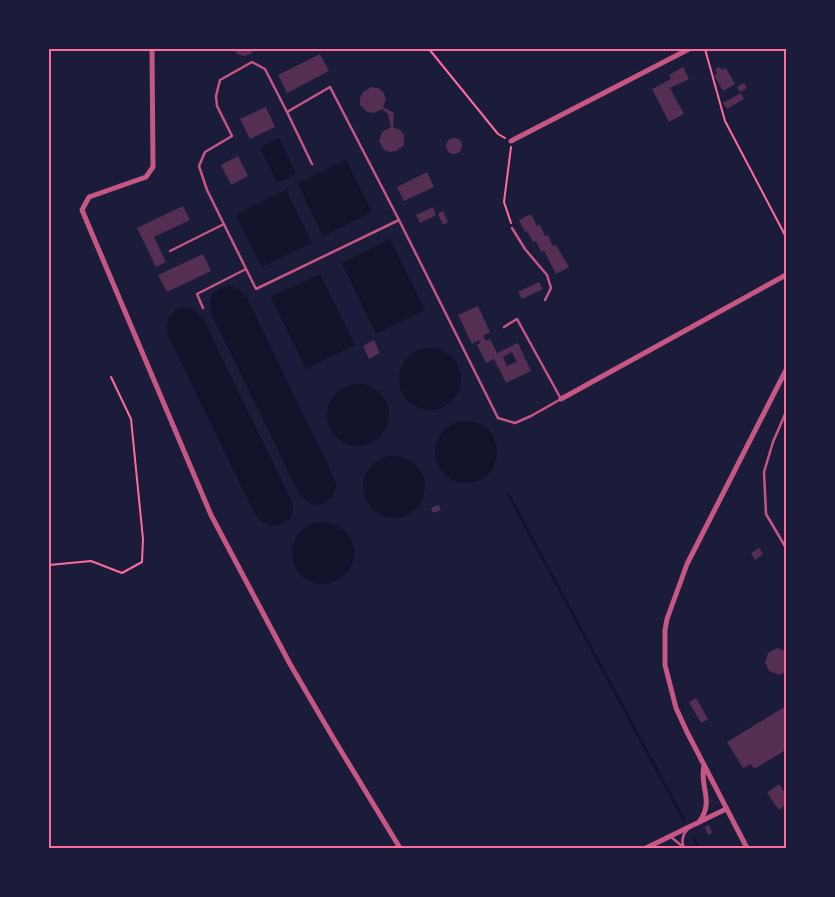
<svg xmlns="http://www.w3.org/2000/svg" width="835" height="897" viewBox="0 0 835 897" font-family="'Public Sans',sans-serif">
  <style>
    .water { fill: #12122b }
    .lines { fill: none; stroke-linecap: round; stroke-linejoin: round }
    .stream { stroke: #12122b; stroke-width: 2.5 }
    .building { fill: #542f53; fill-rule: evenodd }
    .path { stroke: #ff6b9d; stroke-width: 2 }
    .service { stroke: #c65784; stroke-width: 2.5 }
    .minor { stroke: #c65784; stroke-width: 5 }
    .neatline { fill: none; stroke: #ff6b9d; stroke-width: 2 }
  </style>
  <rect width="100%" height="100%" fill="#1b1b3a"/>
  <path class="water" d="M279,138L296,174L277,183L260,147Z
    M346,160L372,212L323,236L298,184Z
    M286,190L312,243L262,267L236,215Z
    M390,239L425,310L376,334L342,263Z
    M320,274L355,345L306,369L271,297Z
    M231,286L238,289L247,298L334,478L336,486L333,497C318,509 311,507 299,493L212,315C207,297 213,287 231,286Z
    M181,308C191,307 197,311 203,319L291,500L293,508L290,519C274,530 267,528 255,514L168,336C165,323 168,313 181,308Z
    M399 379a31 31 0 1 1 62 0a31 31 0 1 1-62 0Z
    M327 415a31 31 0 1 1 62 0a31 31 0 1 1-62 0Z
    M435 452a31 31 0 1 1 62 0a31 31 0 1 1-62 0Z
    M363 487a31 31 0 1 1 62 0a31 31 0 1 1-62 0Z
    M292 553a31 31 0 1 1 62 0a31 31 0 1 1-62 0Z"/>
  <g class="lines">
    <path class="stream" d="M508,494L684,820
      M694,839L699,848"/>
  </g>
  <path class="building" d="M234,49H254L251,54L244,56L237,54Z
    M320,54L329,71L287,93L278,75Z
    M683,67L689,79L670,88L684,114L669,122L652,89L671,79L669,75Z
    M720,67L722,70L726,68L735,84L723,91L714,75L717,73L715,69Z
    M744,83L747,88L740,92L737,87Z
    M371,87L378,88L383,92L386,99L383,107L394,113L393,127L400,130L404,135V145L396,151L390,152L384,150L379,141L382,132L391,127L388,114L382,109L374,113L367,112L360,105V98L363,92Z
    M741,93L744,99L727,109L723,103Z
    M266,107L275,127L250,139L240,119Z
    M446 146a8 8 0 1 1 16 0a8 8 0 1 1-16 0Z
    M238,156L248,176L231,185L221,165Z
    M427,172L434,187L404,201L397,187Z
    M183,206L190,220L154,237L166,262L156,267L137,228Z
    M433,207L436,215L420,223L416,215Z
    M443,211L448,222L443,225L438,214Z
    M531,214L537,226L540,225L545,236L548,235L553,246L556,245L569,267L556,274L544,251L541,252L536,241L533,242L527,231L525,232L519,220Z
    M203,254L211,271L167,292L158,275Z
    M539,282L543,289L522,299L518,292Z
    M478,306L490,332L483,336L486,341L490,339L497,353L518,343L531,371L506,383L494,359L486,363L477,345L480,343L479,340L472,344L458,315ZM512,352L517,362L507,366L503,357Z
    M374,340L380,353L369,359L363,346Z
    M439,505L441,510L433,513L431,508Z
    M759,548L763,554L755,560L751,553Z
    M777,648L786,651V672L779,675L769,671L765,662L768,653Z
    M696,698L708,719L701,723L689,702Z
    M786,706V750L754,769L751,764L743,768L727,742Z
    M779,784L786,794V804L779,810L767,793Z
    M709,825L712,833L708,835L705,827Z"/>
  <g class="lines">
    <path class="path" d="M429,49L498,134L505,138
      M705,49L725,121L786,237
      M511,223L504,202L511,147
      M49,565L91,561L122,573L142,562L143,539L131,419L111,377"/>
    <path class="service" d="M287,112L265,69L252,62L220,80L216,96L217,106L232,136L205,152L199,166L207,190L256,289L399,220
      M312,164L287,112L330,87L399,220L498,418L515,423L531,416L561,399L517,319L504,327
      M512,228L525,249L547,275L551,288L545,300
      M170,251L224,224
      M203,308L197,294L246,269
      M786,412L773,442L764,472L766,514L786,548
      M670,836L683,847
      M684,848C681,841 682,835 688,829"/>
    <path class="minor" d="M152,49L153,167L146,177L89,197L82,210L211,515L290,664L335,741L400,848
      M511,141L689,49
      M561,399L786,275
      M699,822C715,801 699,787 704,766
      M646,848L726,809
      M747,848L687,732L676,708L665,665V630L667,619L687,564L786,370"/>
  </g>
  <rect width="835" height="897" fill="none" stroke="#1b1b3a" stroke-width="100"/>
  <rect x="50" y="50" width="735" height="797" class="neatline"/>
</svg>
